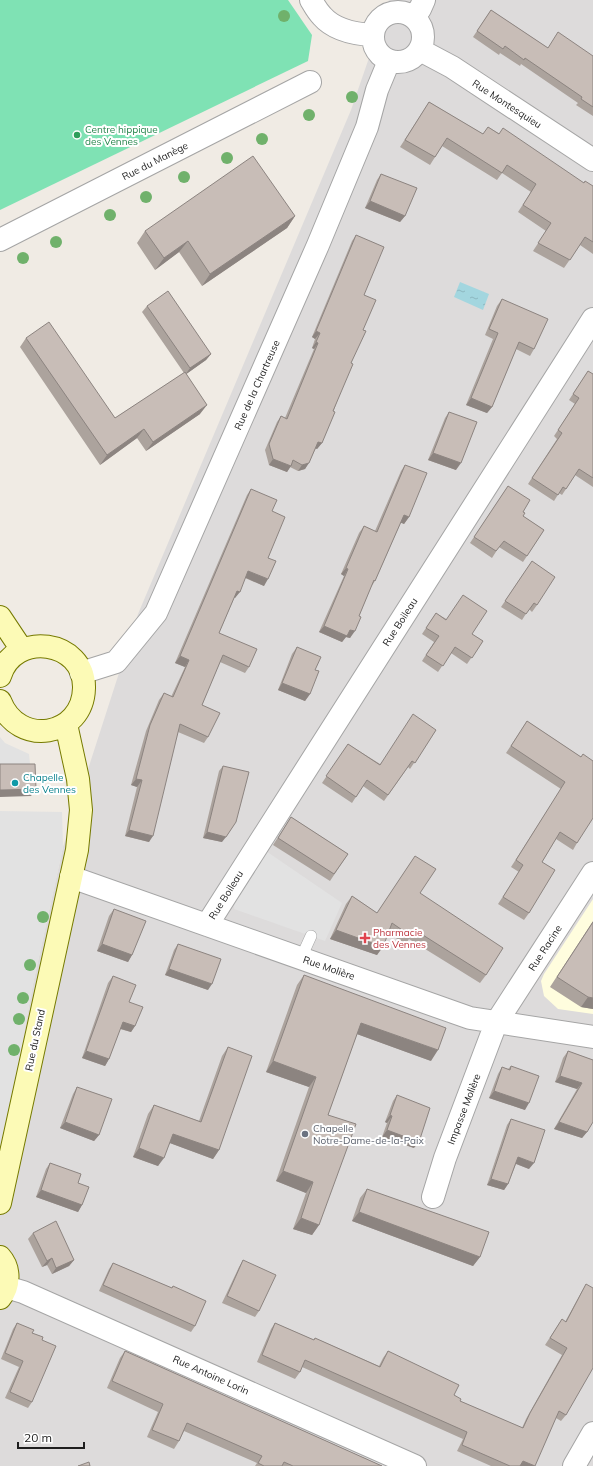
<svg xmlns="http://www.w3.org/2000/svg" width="593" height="1466" viewBox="0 0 593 1466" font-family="Mulish,sans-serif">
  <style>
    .residential { fill: #dddbdb }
    .education { fill: #fffdde }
    .pitch { fill: #7fe2b4 }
    .parking { fill: #e2e2e2 }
    .water { fill: url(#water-ripples) }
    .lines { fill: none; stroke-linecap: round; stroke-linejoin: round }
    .lane-casing { stroke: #a5a5a5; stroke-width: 12 }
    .street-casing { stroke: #a5a5a5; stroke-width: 24 }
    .secondary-casing { stroke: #767a00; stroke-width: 24 }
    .lane { stroke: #fff; stroke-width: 11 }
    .street { stroke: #fff; stroke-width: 22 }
    .secondary { stroke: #fcfab6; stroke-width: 22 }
    .tree { fill: #70b16b }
    .wall { fill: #aca39d }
    .shaded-wall { fill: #8c8480 }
    .building { fill: #c8bdb7; stroke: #8c8480 }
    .leisure-dot { fill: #2e9e5b; stroke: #fff; stroke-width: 1.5 }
    .culture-dot { fill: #0f9aa8; stroke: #fff; stroke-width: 1.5 }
    .health-dot { fill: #e0444e; stroke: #fff; stroke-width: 1.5 }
    .worship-dot { fill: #6b7280; stroke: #fff; stroke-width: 1.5 }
    .labels { text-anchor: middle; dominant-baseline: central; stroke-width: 4; stroke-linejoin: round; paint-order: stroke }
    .street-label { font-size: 10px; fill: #1e1e1e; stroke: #fff }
    .leisure-label { font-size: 10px; fill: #27864d; stroke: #fff; text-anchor: start }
    .culture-label { font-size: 10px; fill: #0d838f; stroke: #fff; text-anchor: start }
    .health-label { font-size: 10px; fill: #be3a42; stroke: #fff; text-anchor: start }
    .worship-label { font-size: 10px; fill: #5b616d; stroke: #fff; text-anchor: start }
  </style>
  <defs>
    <pattern id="water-ripples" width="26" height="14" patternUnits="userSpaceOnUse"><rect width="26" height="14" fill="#a3d6df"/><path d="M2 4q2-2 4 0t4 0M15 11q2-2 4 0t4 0" fill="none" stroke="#8cb7bf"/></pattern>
  </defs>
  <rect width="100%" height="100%" fill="#f0ebe4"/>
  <path class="residential" d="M389,0H593V1466H0V1163L33,984L63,847L138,614L351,110Z"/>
  <path class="education" d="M593,899V1014L558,1009L544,996L541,981L544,974Z"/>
  <path class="pitch" d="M0,0H288L312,35L308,61L0,210Z"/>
  <path class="parking" d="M0,737L5,743L29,754L30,764L0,765Z
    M0,811L62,812L63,847L33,984L0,1163Z
    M263,849L342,903L325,941L234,909L235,891Z"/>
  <path class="water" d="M460,282L489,294L483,310L454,297Z"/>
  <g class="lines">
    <g class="lane-casing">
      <path id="lane" d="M301,958L311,936"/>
    </g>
    <g class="street-casing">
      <path id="street" d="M311,0C314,5 317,11 322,16C334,30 355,34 372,35
        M373 37a25 25 0 1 1 50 0a25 25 0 1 1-50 0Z
        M412,16L420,9L424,0
        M420,50L452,67L593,160
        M0,240L310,82
        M81,673L116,662L156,613L318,245L367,127L377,90L389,61
        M71,877L470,1018L593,1037
        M207,925L593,319
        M433,1197L445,1158L496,1023L593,873
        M6,1287L23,1292L415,1466
        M574,1466L593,1433"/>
    </g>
    <g class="secondary-casing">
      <path id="secondary" d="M0,617L22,650
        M0,676C14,630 85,640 84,688C83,737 18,748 0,701
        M0,1203L77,850L81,810L78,779L66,724
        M0,1257C10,1268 10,1286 0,1298"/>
    </g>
    <use href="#lane" class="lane"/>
    <use href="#street" class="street"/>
    <use href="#secondary" class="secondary"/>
  </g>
  <g class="tree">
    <circle cx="284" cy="16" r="6"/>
    <circle cx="352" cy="97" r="6"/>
    <circle cx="309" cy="115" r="6"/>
    <circle cx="262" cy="139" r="6"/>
    <circle cx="227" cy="158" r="6"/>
    <circle cx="184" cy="177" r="6"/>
    <circle cx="146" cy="197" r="6"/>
    <circle cx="110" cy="215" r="6"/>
    <circle cx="56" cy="242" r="6"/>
    <circle cx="23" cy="258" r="6"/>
    <circle cx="43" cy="917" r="6"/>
    <circle cx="30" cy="965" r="6"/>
    <circle cx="23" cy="998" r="6"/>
    <circle cx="19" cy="1019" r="6"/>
    <circle cx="14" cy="1050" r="6"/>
  </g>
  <path class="wall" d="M491,10L548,48L593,56V116L576,105L578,103L521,64L520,66L500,53L499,55L473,37Z
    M429,102L483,134L488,127L584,183L593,186V254L580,245L564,268L533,251L546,231L518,212L531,192L502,173L497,180L442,146L430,165L400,147Z
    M381,174L405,216L400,222L365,208L377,180Z
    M295,216L287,228L202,286L179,252L155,270L137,243L145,231Z
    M356,235L364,295L363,330L322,443L317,449L316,448L305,469L298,471L290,467L287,472L269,465L265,450L277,422L281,416L285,418L314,349L312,348L315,339L312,337L352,241Z
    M502,299L534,349L530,356L516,349L492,407L487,413L466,405L493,339L485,335L497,306Z
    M147,306L211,354L206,360L186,374L200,414L146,451L137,438L100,465L20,347L26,338L115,418L184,373L142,312Z
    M588,371L593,374V487L575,475L562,495L559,493L554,501L528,484L557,439L554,436L575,404L569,400Z
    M449,412L456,470L428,460L445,418Z
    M405,465L409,517L404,524L401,522L375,581L371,587L359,616L350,638L346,637L342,642L319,632L344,576L341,574L359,533L364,526L375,531L401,471Z
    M508,486L523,512V516L544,530L523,562L499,547L492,558L470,543Z
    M251,489L272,511L268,558L264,586L245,578L235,598H234L219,633L249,667L245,673L220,662L202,705L208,737L204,743L178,732L149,842L125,836L137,787L131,785L146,731L159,700L164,693L171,697L185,667L175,663L247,495Z
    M532,561L537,605L532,612L529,609L522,620L501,607Z
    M436,613L472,634L483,641L467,664L451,653L438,672L422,661L434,642L422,634Z
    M297,647L315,670L310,694L305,701L278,690L292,654Z
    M527,721L581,757L577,843L573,850L556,839L542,862L529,913L524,920L498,904L519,872L511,867L561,789L506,753Z
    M436,730L410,769L408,767L384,801L363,786L352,803L322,783L348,744L380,764Z
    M223,766L222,842L203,838L219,771Z
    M291,817L348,854L330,881L273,845Z
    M420,893L486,975L480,983L409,939L405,945L388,932L377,955L330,939L346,904L352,896L377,913Z
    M114,909L132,955L128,962L97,951L109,916Z
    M593,921V1009L581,1007L550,987Z
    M178,944L208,990L165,975L174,950Z
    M304,975L431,1061L357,1034L328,1115L319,1225L312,1235L293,1229L306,1193L276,1181L309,1087L266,1072L297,985Z
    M113,976L135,1026L131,1032L120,1029L109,1059L105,1066L82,1058L108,983Z
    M228,1047L219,1150L213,1159L170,1143L158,1166L133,1157L148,1114L154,1105L199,1121L222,1056Z
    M568,1051L593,1060L587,1132L582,1138L554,1129L577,1089L555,1082L563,1058Z
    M511,1066L525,1110L489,1098L498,1074L502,1067L508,1069Z
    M77,1087L99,1135L94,1141L60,1128L73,1094Z
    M397,1095L414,1148L382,1137L387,1123L385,1122L393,1101Z
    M511,1119L529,1169L516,1164L508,1184L504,1190L487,1185L507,1125Z
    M50,1163L78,1183L82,1205L78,1212L36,1197L46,1169Z
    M367,1189L480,1257L473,1266L352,1221L360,1198Z
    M33,1233L74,1260L69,1266L52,1274L47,1265L42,1267L28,1239Z
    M243,1260L259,1311L255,1317L222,1303L239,1267Z
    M113,1263L172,1288L173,1286L195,1326L191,1332L99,1291L109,1269Z
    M586,1284L566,1415L561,1421L556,1418L534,1466H491L457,1451L463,1439L302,1367L300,1372L295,1379L257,1362L271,1329L275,1323L314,1340L315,1338L379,1366L383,1358L388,1351L454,1395L460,1401L522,1428L526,1419L562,1355L545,1345L562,1319L565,1322L582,1291Z
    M17,1323L32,1333V1402L28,1408L5,1398L19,1367L1,1359L13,1329Z
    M125,1351L382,1466H255L257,1463L184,1431L179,1441L174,1449L147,1437L158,1412L107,1388L120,1358Z"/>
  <path class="shaded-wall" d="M370,201L405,216L400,222L365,208Z
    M295,216L287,228L202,286L210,274Z
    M188,241L179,252L155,270L164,258Z
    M316,331L320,333L315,339L312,337Z
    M316,342L318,343L314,349L312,348Z
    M211,354L206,360L185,375L190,368Z
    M471,398L492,407L487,413L466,405Z
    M207,405L200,414L146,451L153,442Z
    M144,429L137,438L100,465L107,455Z
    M318,442L322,443L317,449L314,448Z
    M433,453L461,463L456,470L428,460Z
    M273,459L291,466L287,472L269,465Z
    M309,463L305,469L298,471L302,465Z
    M404,515L409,517L404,524L399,522Z
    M346,568L348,569L344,576L341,574Z
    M248,571L268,579L264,586L244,577Z
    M237,591L240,592L235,598L233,597Z
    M324,626L350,630L355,631L350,638L346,637L342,642L319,632Z
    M180,656L189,660L185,667L175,663Z
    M282,683L310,694L305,701L278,690Z
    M136,779L142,780L137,787L131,785Z
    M36,789L31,796L0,797V790Z
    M129,830L153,836L149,842L125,836Z
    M207,832L226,837L222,842L203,838Z
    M336,930L383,947L377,955L330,939Z
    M102,944L132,955L128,962L97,951Z
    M169,969L212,984L208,990L165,975Z
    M588,997L593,998V1009L581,1007Z
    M123,1022L135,1026L131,1032L118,1028Z
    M361,1023L438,1050L431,1061L354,1033Z
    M86,1051L109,1059L105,1066L82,1058Z
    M273,1061L316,1077L309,1087L266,1072Z
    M560,1076L582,1083L577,1089L555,1082Z
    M494,1091L529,1103L525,1110L489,1098Z
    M390,1115L392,1116L387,1123L385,1122Z
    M65,1122L99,1135L94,1141L60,1128Z
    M559,1122L587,1132L582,1138L554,1129Z
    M387,1130L419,1142L414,1148L382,1137Z
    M173,1134L219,1150L213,1159L167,1142Z
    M139,1148L164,1158L158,1166L133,1157Z
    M518,1157L534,1163L529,1169L514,1163Z
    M283,1171L313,1182L306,1193L276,1181Z
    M491,1179L508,1184L504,1190L487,1185Z
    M41,1190L82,1205L78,1212L36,1197Z
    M359,1212L480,1257L473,1266L352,1221Z
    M301,1218L319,1225L312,1235L293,1229Z
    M52,1258L47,1265L42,1267L47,1261Z
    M74,1260L69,1266L52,1274L56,1268Z
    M523,1461L535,1466H519Z"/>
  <path class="building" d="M491,10L548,48L558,32L593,56V107L581,99L582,97L525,58L524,60L505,46L503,49L477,31Z
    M429,102L483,134L488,127L499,134L503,128L584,183L585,181L593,186V242L585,237L570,260L538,243L551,223L523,205L536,184L507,165L502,173L447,138L435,157L405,140Z
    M253,156L295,216L210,274L188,241L164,258L145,231Z
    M381,174L417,188L405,216L370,201Z
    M356,235L384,247L364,295L376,300L363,330L366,331L351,363L353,364L333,411L335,412L322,443L318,442L309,463L302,465L293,460L291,466L273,459L269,444L281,416L287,419L318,343L316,342L320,333L316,331Z
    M168,291L211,354L190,368L147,306Z
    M502,299L548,319L534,349L519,342L492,407L471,398L498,333L489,329Z
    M49,322L115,418L185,372L207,405L153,442L144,429L107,455L26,338Z
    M588,371L593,374V478L579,469L566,489L563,487L558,495L532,478L562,433L558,430L579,398L573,394Z
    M449,412L477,422L461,463L433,453Z
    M405,465L427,473L409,517L404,515L375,581L374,580L359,616L361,617L355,631L350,630L347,636L324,626L348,569L346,568L364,526L377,532Z
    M508,486L530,500L523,512L525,513L523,516L544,530L527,556L504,541L496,551L474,537Z
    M251,489L277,500L272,511L285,517L268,558L276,561L268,579L248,571L240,592L237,591L219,633L257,649L249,667L223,655L202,705L220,713L208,737L180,724L153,836L129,830L142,780L136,779L150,725L164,693L173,697L189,660L180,656Z
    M532,561L555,577L537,605L534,603L526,614L505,601Z
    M463,595L487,611L472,634L483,641L472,658L455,647L443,666L426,655L439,636L426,628L436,613L446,620Z
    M297,647L321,657L315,670L319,671L310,694L282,683Z
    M413,714L436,730L415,763L412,761L388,795L367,780L356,797L326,776L348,744L380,765Z
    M527,721L581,757L583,754L593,761V818L577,843L560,832L542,862L555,870L529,913L503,897L523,865L516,860L565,782L511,746Z
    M0,764H35L36,789L0,790Z
    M223,766L249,772L236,822L226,837L207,832Z
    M291,817L348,854L334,874L278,838Z
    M415,856L436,869L420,893L503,948L486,975L415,930L411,936L392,923L383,947L336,930L352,896L377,913Z
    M114,909L146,921L132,955L102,944Z
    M593,922V998L588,997L557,977Z
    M178,944L221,959L212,984L169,969Z
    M304,975L446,1028L438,1050L361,1023L328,1115L356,1124L319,1225L301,1218L313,1182L283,1171L316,1077L273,1061Z
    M113,976L136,985L129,1002L143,1007L135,1026L123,1022L109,1059L86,1051Z
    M228,1047L252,1056L219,1150L173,1134L164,1158L139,1148L154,1105L201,1122Z
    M568,1051L593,1060V1122L587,1132L559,1122L582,1083L560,1076Z
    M511,1066L539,1076L529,1103L494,1091L502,1067L510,1070Z
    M77,1087L112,1099L99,1135L65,1122Z
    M397,1095L430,1108L419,1142L387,1130L392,1116L390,1115Z
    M511,1119L545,1130L534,1163L518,1157L508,1184L491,1179Z
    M50,1163L81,1174L78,1183L89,1187L82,1205L41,1190Z
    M367,1189L489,1232L480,1257L359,1212Z
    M56,1221L74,1260L56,1268L52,1258L47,1261L33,1233Z
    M243,1260L276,1275L259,1311L227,1296Z
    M113,1263L172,1288L173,1286L206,1301L195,1326L103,1285Z
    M586,1284L593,1288V1368L566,1415L559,1411L535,1466L523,1461L520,1466H510L462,1445L467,1432L305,1360L300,1372L262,1355L275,1323L314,1340L315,1338L380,1367L388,1351L459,1385L454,1395L461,1399L460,1401L523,1428L530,1413L567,1348L550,1338L562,1319L566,1322Z
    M17,1323L34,1330L32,1333L43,1337L42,1340L56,1346L32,1402L10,1392L23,1361L5,1353Z
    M125,1351L382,1466H293L284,1462L282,1466H264L258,1463L262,1456L187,1423L179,1441L152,1430L163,1404L112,1381Z
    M89,1462L90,1466H78Z"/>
  <circle class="leisure-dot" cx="77" cy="135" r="4"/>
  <circle class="culture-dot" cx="15" cy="783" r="4"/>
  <path class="health-dot" d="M363 932h4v4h4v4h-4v4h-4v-4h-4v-4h4z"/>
  <circle class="worship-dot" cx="305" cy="1134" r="4"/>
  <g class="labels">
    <g class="street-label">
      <text transform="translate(507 104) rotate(33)">Rue Montesquieu</text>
      <text transform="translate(155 161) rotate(-27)">Rue du Manège</text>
      <text transform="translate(257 385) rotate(-66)">Rue de la Chartreuse</text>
      <text transform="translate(400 622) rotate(-57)">Rue Boileau</text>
      <text transform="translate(226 895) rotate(-58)">Rue Boileau</text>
      <text transform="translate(545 948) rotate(-57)">Rue Racine</text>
      <text transform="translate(329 968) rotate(19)">Rue Molière</text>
      <text transform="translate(35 1040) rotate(-78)">Rue du Stand</text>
      <text transform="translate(464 1109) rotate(-69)">Impasse Molière</text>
      <text transform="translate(211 1375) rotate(24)">Rue Antoine Lorin</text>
    </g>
    <g class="leisure-label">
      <text x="85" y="129">Centre hippique<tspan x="85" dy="12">des Vennes</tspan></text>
    </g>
    <g class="culture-label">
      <text x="23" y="777">Chapelle<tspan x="23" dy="12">des Vennes</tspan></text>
    </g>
    <g class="health-label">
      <text x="373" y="932">Pharmacie<tspan x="373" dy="12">des Vennes</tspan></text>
    </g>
    <g class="worship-label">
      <text x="313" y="1128">Chapelle<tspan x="313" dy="12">Notre-Dame-de-la-Paix</tspan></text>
    </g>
  </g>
  <path d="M18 1442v6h66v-6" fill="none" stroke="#1e1e1e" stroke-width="2"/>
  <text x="24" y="1442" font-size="12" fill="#1e1e1e" stroke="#ffffff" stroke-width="3" paint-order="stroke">20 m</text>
</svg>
